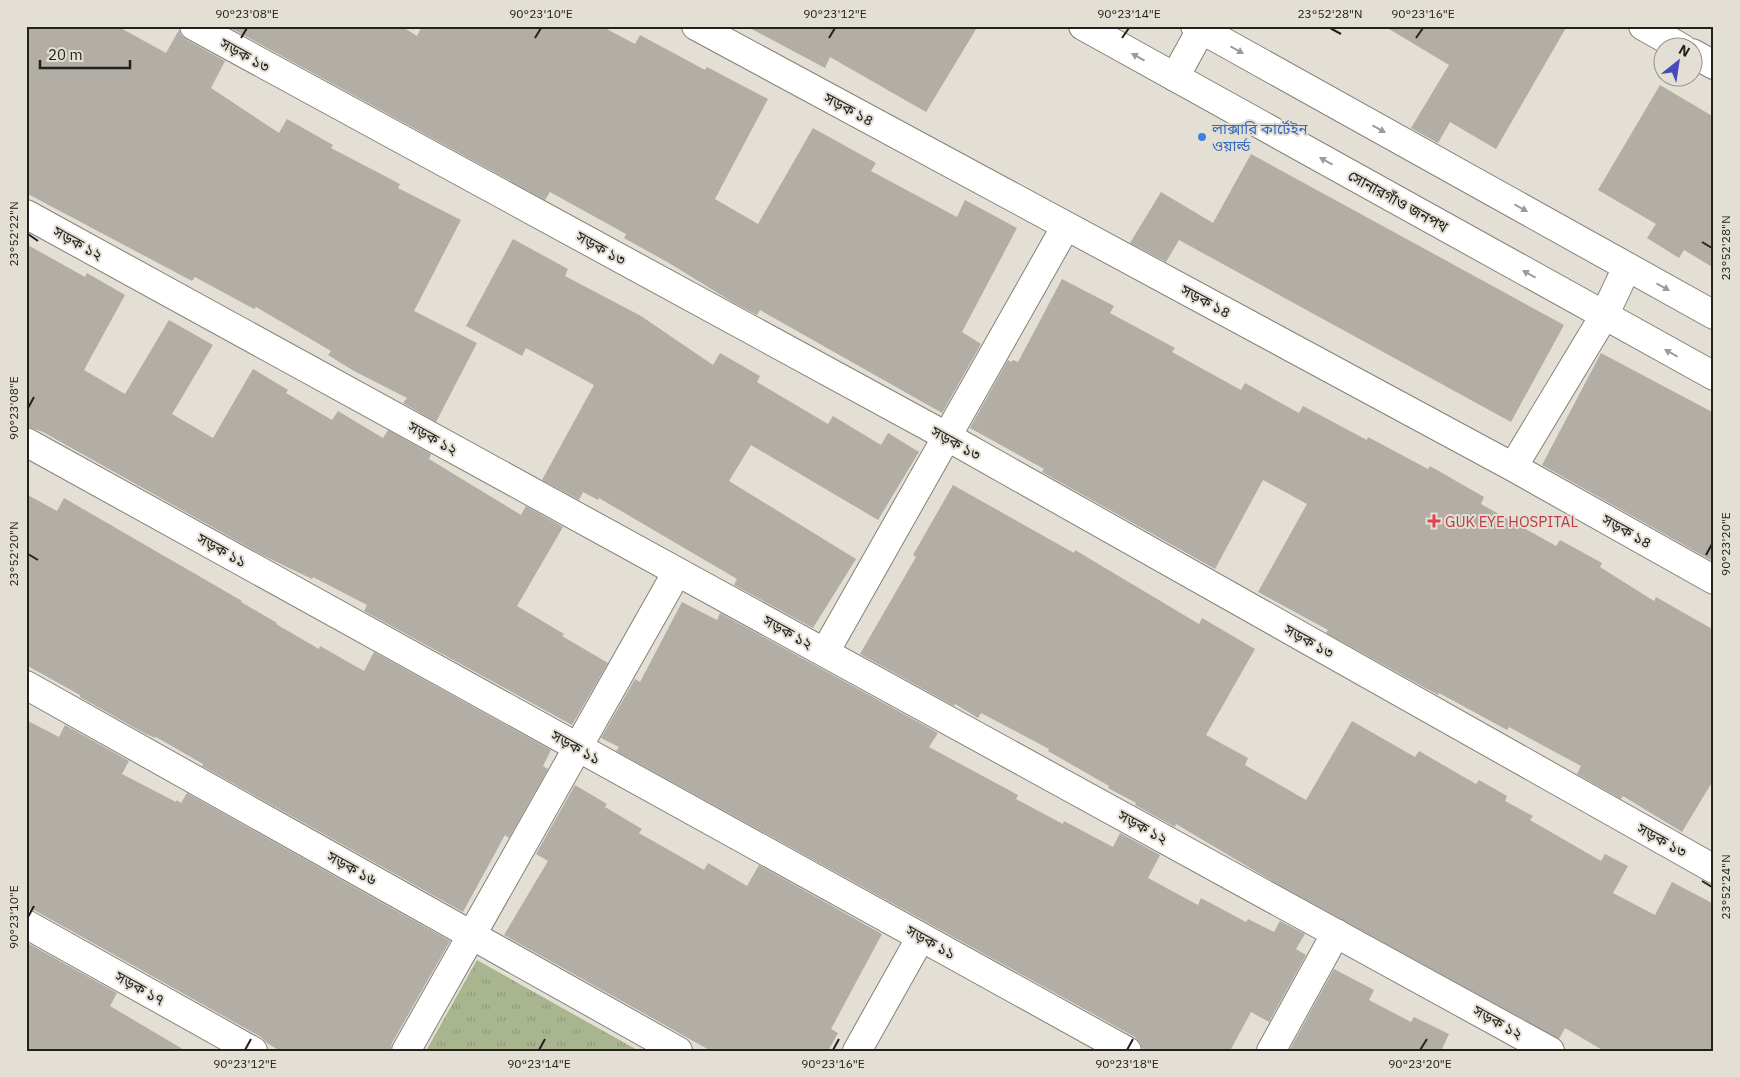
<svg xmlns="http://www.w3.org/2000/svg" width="1740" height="1077" viewBox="0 0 1740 1077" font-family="'IBM Plex Sans','Noto Sans Bengali',sans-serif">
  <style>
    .grass { fill: url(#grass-tufts) }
    .building { fill: #b2aea5 }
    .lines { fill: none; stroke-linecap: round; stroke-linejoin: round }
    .minor-casing { stroke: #848077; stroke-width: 30 }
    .secondary-casing { stroke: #848077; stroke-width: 30 }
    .minor { stroke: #fff; stroke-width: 28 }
    .secondary { stroke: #fff; stroke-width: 28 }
    .oneway { fill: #9c9b9a }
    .ticks { fill: none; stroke: #23211e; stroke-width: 2 }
    .shop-dot { fill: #3f7fe0; stroke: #e3dfd5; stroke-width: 2 }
    .health-dot { fill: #e0444e; stroke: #e3dfd5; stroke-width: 2 }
    .labels { text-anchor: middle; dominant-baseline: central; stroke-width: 4; stroke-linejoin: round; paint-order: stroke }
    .street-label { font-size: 15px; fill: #23211e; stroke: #e3dfd5 }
    .shop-label { font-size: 15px; fill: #366cbe; stroke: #e3dfd5; text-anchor: start }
    .health-label { font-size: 15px; fill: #be3a42; stroke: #e3dfd5; text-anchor: start }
    .neatline { fill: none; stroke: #23211e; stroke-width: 2 }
    .ticks-label { font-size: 12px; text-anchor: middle; fill: #23211e }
  </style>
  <defs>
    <pattern id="grass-tufts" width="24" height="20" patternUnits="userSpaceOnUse" patternTransform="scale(1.25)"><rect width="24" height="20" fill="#a9b58e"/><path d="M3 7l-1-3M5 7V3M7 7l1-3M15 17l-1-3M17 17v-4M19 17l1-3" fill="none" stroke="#919b7a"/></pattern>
  </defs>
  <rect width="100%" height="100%" fill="#e3dfd5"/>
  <path class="grass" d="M477,960L639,1051H426Z"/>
  <path class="building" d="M26,26H117L166,53L179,30L181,35L187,40L225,61L211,88L279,133L287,119L333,145L331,148L400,184L398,188L461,220L414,311L477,343L436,422L403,403L407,398L354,371L328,355L331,351L256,307L254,309L195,277L192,281L26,193Z
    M227,26H401L417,36L422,26H601L635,44L640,35L705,70L707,67L768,99L715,199L758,224L813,128L876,163L871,171L957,217L965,200L1017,228L962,332L981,344L942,413L760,310L757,315L734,303L669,263L624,238L626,234L550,192L545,200Z
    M746,26H978L926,112L830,57L825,68Z
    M1384,26H1567L1496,149L1450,122L1438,143L1411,128L1449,65Z
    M1660,85L1714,117V268L1684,250L1679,258L1647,238L1656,224L1598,190Z
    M1251,154L1564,325L1511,422L1179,240L1166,262L1130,243L1161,192L1213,223Z
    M513,239L568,269L565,276L641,316L713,365L720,353L760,376L757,382L828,424L833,416L881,445L888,433L919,452L878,520L751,445L729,481L856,559L813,628L734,585L737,579L599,498L598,500L583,492L579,500L542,480L594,385L526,348L522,356L466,326Z
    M26,244L85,277L87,273L125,295L84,370L125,394L169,320L213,345L172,414L213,438L253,369L288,390L286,393L332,420L338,411L383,438L388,430L431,454L429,459L521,515L526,506L563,527L517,606L564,634L562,636L608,663L572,725L364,611L367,605L313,577L312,579L264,556L43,432L26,426Z
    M1062,279L1114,306L1110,313L1175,348L1172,352L1241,390L1245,383L1299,413L1303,406L1367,440L1368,437L1428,469L1430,466L1484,497L1481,504L1556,546L1560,540L1602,563L1600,567L1654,601L1656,597L1714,630V779L1682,832L1623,796L1621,799L1577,774L1581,766L1509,727L1507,730L1439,693L1438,695L1326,633L1328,630L1258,592L1307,504L1263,480L1215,569L1042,472L1044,469L970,428L1008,360L1011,362L1013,360L1018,362Z
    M1601,353L1714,413V562L1542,465Z
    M953,485L1074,553L1075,550L1199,624L1202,618L1255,649L1206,735L1248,758L1245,765L1306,800L1352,721L1415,757L1419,751L1476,784L1479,780L1507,796L1505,801L1533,816L1530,820L1601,861L1605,854L1628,866L1613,893L1655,915L1672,882L1714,904V1051H1604L1565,1028L1559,1039L1267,878L1176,824L1175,827L1135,805L1136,803L1108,788L1109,786L1048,751L1049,749L981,713L978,718L955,704L954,706L860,654L916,557L913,555Z
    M26,494L57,511L64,498L242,601L241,602L277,623L276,624L319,649L320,646L364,671L374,652L551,750L543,766L548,769L509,838L505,835L463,912L202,766L203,764L156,737L155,738L144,733L80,697V695L26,665Z
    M682,602L717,620L720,613L938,733L929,747L1018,795L1016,799L1063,824L1064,821L1113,847L1120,833L1160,855L1148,878L1198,905L1201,898L1246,922L1248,919L1274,932L1280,921L1305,934L1296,949L1306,955L1269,1022L1251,1012L1230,1051H1148L1142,1048L1140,1043L1135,1037L616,751L619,747L601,738L635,679L640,682Z
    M26,720L59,737L65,725L129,761L122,774L176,802L177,800L181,803L187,793L450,941L392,1043L390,1051H280L267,1043L261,1037L34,910L26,908Z
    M575,785L607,804L605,807L642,829L639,833L704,870L708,863L747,886L759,865L882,934L831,1029L838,1033L828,1051H711L504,935L548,861L536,854Z
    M26,942L117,993L110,1006L186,1051H26Z
    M1334,969L1374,990L1369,1000L1411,1022L1414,1017L1449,1034L1441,1051H1289Z"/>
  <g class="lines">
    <g class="minor-casing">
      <path id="minor" d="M194,26L946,436L1714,869
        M696,26L1513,467L1714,580
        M1643,26L1682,48
        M1692,53L1714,65
        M1175,77L1203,26
        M26,214L1550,1051
        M26,442L1127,1051
        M1513,467L1604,316L1627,267
        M825,652L1066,226
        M26,685L678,1051
        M26,924L253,1051
        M406,1051L677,572
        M857,1051L921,937
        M1271,1051L1336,933"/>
    </g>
    <g class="secondary-casing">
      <path id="secondary" d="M1083,26L1714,376
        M1195,26L1714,315"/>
    </g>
    <use href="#minor" class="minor"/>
    <use href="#secondary" class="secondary"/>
  </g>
  <defs><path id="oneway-solid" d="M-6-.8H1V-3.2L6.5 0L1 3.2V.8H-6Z" transform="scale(1.25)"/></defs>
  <g class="oneway">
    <use href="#oneway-solid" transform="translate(1237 50) rotate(29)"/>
    <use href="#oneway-solid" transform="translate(1138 57) rotate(-151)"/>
    <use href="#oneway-solid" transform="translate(1379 129) rotate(29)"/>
    <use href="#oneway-solid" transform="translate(1326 161) rotate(-151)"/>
    <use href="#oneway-solid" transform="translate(1521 208) rotate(29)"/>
    <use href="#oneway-solid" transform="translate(1529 274) rotate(-151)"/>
    <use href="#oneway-solid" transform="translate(1663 287) rotate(29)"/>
    <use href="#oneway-solid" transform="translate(1671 353) rotate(-151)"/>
  </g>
  <path class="ticks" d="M1330,28L1341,34M241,38L247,28M535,38L541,28M829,38L835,28M1122,38L1129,28M1416,38L1423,28M28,234L38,241M1702,242L1712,248M28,408L34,397M28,554L38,560M1706,555L1712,544M1702,881L1712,887M28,917L34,906M245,1050L251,1039M539,1050L545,1039M833,1050L839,1039M1127,1050L1133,1039M1420,1050L1427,1039"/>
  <circle class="shop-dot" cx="1202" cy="137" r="5"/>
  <path class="health-dot" d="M1431.5 513.5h5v5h5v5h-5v5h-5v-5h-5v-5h5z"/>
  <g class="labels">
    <g class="street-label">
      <text transform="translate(245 55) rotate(29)">সড়ক ১৩</text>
      <text transform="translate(849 109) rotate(28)">সড়ক ১৪</text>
      <text transform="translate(1398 201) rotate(29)">সোনারগাঁও জনপথ</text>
      <text transform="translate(78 243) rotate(29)">সড়ক ১২</text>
      <text transform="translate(601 248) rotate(29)">সড়ক ১৩</text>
      <text transform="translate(1206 301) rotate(28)">সড়ক ১৪</text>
      <text transform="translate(433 438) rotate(29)">সড়ক ১২</text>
      <text transform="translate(956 443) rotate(29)">সড়ক ১৩</text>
      <text transform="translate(1627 531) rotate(29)">সড়ক ১৪</text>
      <text transform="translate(222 550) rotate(29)">সড়ক ১১</text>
      <text transform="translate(788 632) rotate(29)">সড়ক ১২</text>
      <text transform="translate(1309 641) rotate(29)">সড়ক ১৩</text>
      <text transform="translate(576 747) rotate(29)">সড়ক ১১</text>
      <text transform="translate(1143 827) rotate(29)">সড়ক ১২</text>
      <text transform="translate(1662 840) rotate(29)">সড়ক ১৩</text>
      <text transform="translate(352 868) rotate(29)">সড়ক ১৬</text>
      <text transform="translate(931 942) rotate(29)">সড়ক ১১</text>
      <text transform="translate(140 988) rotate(29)">সড়ক ১৭</text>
      <text transform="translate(1498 1022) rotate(29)">সড়ক ১২</text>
    </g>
    <g class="shop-label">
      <text x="1212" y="128">লাক্সারি কার্টেইন<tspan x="1212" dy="17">ওয়ার্ল্ড</tspan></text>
    </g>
    <g class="health-label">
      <text x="1445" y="521">GUK EYE HOSPITAL</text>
    </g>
  </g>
  <rect width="1740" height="1077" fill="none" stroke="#e3dfd5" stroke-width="55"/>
  <g transform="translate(1678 62) rotate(30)"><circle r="24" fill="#e3dfd5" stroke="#96938c"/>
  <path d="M0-4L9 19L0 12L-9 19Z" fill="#4649bf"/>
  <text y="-8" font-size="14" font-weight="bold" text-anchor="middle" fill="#23211e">N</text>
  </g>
  <path d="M40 60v8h90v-8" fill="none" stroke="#23211e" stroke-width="2.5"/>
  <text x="48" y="60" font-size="15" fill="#23211e" stroke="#e3dfd5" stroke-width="4" paint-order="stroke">20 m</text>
  <rect x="28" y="28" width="1684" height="1022" class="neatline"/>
  <g class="ticks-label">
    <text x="247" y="18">90°23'08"E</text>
    <text x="541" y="18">90°23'10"E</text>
    <text x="835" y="18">90°23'12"E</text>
    <text x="1129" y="18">90°23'14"E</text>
    <text x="1330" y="18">23°52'28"N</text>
    <text x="1423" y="18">90°23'16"E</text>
    <text transform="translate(14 234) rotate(-90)" y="4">23°52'22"N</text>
    <text transform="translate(1726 248) rotate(-90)" y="4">23°52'28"N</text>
    <text transform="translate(14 408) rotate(-90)" y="4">90°23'08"E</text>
    <text transform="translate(1726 544) rotate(-90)" y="4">90°23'20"E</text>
    <text transform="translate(14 554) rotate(-90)" y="4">23°52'20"N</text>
    <text transform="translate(1726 887) rotate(-90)" y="4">23°52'24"N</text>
    <text transform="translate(14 917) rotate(-90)" y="4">90°23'10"E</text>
    <text x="245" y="1068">90°23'12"E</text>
    <text x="539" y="1068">90°23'14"E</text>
    <text x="833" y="1068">90°23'16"E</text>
    <text x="1127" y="1068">90°23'18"E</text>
    <text x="1420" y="1068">90°23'20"E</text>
  </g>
</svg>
